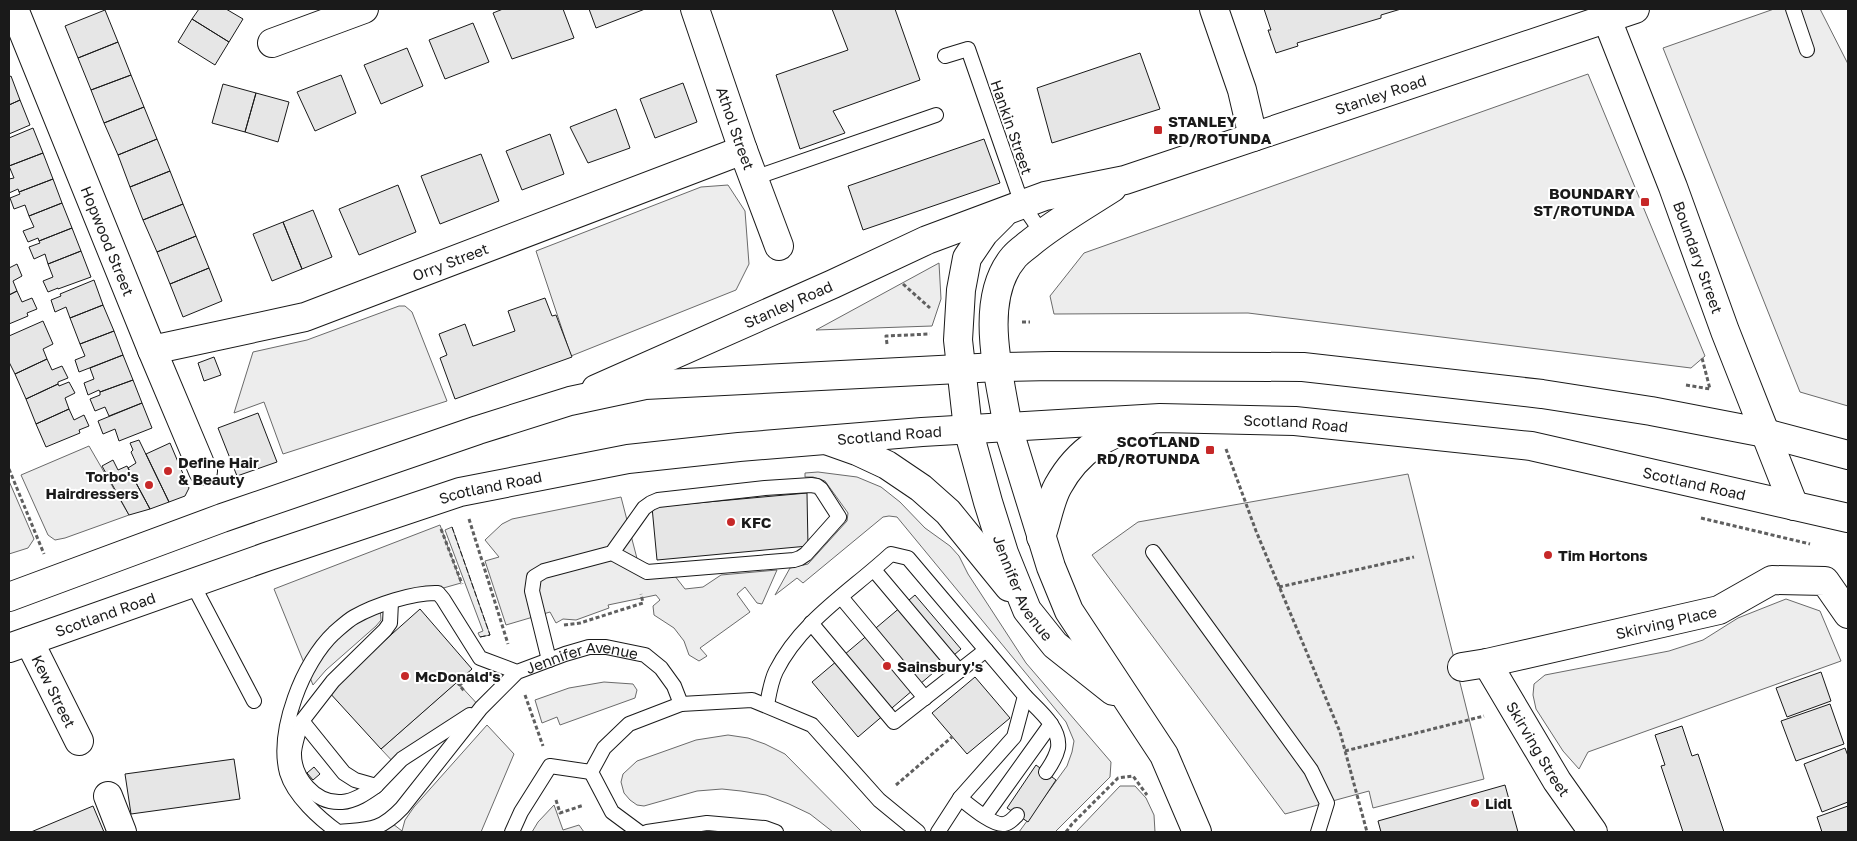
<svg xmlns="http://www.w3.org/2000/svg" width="1857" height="841" viewBox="0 0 1857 841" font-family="'Golos Text',sans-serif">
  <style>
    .built { fill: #ededed; stroke: #6a6a6a }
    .building { fill: #e6e6e6; stroke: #1a1a1a }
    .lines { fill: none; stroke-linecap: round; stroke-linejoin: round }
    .service-casing { stroke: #1a1a1a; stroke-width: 16 }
    .minor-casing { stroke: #1a1a1a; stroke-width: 30 }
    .primary-casing { stroke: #1a1a1a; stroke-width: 30 }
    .trunk-casing { stroke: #1a1a1a; stroke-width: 30 }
    .path { stroke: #5f5f5f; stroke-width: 3; stroke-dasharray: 4 2.5; stroke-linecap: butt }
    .service { stroke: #fff; stroke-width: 14 }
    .minor { stroke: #fff; stroke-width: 28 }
    .primary { stroke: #fff; stroke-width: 28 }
    .trunk { stroke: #fff; stroke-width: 28 }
    .fence { stroke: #1a1a1a; stroke-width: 1; stroke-dasharray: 6 2.5; stroke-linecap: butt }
    .poi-dot { fill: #c62828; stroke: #fff; stroke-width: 2 }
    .labels { text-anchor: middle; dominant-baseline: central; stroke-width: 4; stroke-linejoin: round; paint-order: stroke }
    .street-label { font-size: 15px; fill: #1a1a1a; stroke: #fff }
    .poi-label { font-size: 15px; font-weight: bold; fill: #1a1a1a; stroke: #fff; text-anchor: start }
  </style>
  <rect width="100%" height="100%" fill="#fff"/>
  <path class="built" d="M1774,9H1820L1848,64V406L1800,392L1663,48Z
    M1588,74L1705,356L1691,368L1248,313L1054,314L1050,296L1084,253Z
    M728,185L745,211L749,264L736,290L571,356L536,251L701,187Z
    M939,263L941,299L932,326L816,330Z
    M399,306H405L412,312L447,401L283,454L264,402L234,413L253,352L307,340Z
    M89,446L129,515L65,538L55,540L48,535L21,475Z
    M818,472L857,477L881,487L900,502L925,528L950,546L959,556L968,574L1026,663L1111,762L1110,777L1055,832H1019L1067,766L1072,752L1074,741L1066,722L897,517L889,516L883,517L803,583L797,578L775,595L790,568L808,564L847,521L848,513L825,481L813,477H805V473Z
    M1408,474L1484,779L1373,808L1369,791L1285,814L1092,555L1138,522Z
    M9,481L34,539L28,548L9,554Z
    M621,497L640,570L671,571L685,589L703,587L721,575L777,570L762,604L757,603L745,587L737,594L750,612L700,648L707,656L699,661L689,655L684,641L674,628L654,615L653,606L660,600L656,595L608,605L609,608L576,620L563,619L556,623L550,612L506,625L485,561L499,557L485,540L502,524L512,519Z
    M440,525L461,583L380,606L381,620L376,626L326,670L313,685L274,589Z
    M452,527L490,635L480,637L478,633L483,631L445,530Z
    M1786,599L1820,611L1841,661L1588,752L1579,769L1563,751L1536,709L1533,695L1534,684L1545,675L1669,651L1703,640L1738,618Z
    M457,682L481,708L396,765L381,749Z
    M604,682L633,684L637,690L635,698L560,725L557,717L542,723L535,700L569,688Z
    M487,725L514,754L481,832H379L393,824L402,831L405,820L414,807Z
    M728,735L748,738L765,744L785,754L862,832H833L810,814L789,804L766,795L741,791L722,789L697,791L644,806L637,805L630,800L624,793L621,782L623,774L637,761L696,740Z
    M1120,786H1135L1146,798L1154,815L1155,832H1076Z
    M554,805L563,830L579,825L584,832H532L538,822Z"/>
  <path class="building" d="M199,9H226L243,19L229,42L192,19Z
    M503,9H563L574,38L512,59L493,13Z
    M589,9H645L596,28Z
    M832,9H895L920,80L833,111L845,133L800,149L776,75L848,50Z
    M1264,9H1401L1381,15V18L1297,43L1298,46L1276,53L1268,30H1271Z
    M105,10L118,42L78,58L65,26Z
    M192,19L229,42L215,65L178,42Z
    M473,23L489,62L445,79L429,40Z
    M118,42L131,75L91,90L78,58Z
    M407,48L423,86L381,104L364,65Z
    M1140,53L1160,109L1052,143L1037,88Z
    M131,75L144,107L104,123L91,90Z
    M341,75L356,113L315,131L297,92Z
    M11,76L20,100L9,105V77Z
    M683,83L697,122L655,138L640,99Z
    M223,84L256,93L245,132L212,123Z
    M256,93L289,102L278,142L245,132Z
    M20,100L30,125L9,134V105Z
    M144,107L157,139L118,155L104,123Z
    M616,109L630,148L588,163L570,127Z
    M33,128L43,153L9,166V138Z
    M550,134L564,174L522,190L506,151Z
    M157,139L170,171L130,187L118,155Z
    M984,139L1000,183L863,230L848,186Z
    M43,153L53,179L19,192L18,189L9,193V179L14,178L9,166Z
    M481,154L499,201L440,224L421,176Z
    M170,171L183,204L143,220L130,187Z
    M53,179L62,203L29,216L25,205L14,209L10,198L20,194L19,192Z
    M398,185L416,232L359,255L339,209Z
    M62,203L72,228L39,241L38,238L28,242L23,231L34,227L29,216Z
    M183,204L196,236L157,252L143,220Z
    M313,210L332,257L302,269L283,222Z
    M283,222L302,269L272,281L253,234Z
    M72,228L81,251L48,264L45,254L34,259L29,247L40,243L39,241Z
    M196,236L209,268L170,284L157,252Z
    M81,251L91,277L58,289V288L48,292L43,281L53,277L48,264Z
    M17,264L22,276L13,281L17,291L9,295V268Z
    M209,268L222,301L183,317L170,284Z
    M94,280L103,305L70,318L66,307L55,312L51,300L61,296L60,294Z
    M17,291L22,302L32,298L37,309L27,313L28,316L9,324V295Z
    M545,298L552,316L556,315L572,357L455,399L440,358L447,355L439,334L465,324L473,346L515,331L508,311Z
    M103,305L114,331L80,344L70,318Z
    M43,321L53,344L43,349L47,359L15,374L9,362V336Z
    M114,331L123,355L79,372L75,360L85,356L80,344Z
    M123,355L133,380L100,392L99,390L88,395L84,383L94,379L90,368Z
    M214,357L221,375L204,381L198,363Z
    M47,359L52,370L62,366L68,378L58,382V384L26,399L15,374Z
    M133,380L142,403L109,416L105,407L95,411L90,399L100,395V392Z
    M69,382L75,393L65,398L69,409L36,424L26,399L58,384L59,386Z
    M142,403L152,428L119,441L115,429L103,434L98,421Z
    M69,409L74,420L84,415L89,426L79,430L80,433L46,447L36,424Z
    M258,413L277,462L237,476L218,428Z
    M139,440L169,502L150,509L128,468L136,463L131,452L133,450L130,443Z
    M170,443L189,488L185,496L169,502L146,454Z
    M113,460L118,470L127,466L150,509L129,515L102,466Z
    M807,493L808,546L657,560L652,507Z
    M915,595L961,649L858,737L812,682Z
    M420,609L472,669L381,749L328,691Z
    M1821,672L1831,701L1787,717L1776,688Z
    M975,677L1010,718L967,754L932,713Z
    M1830,704L1844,744L1796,761L1781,721Z
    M1682,726L1692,756L1698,754L1724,832H1683L1661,766L1665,765L1655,735Z
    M1845,748L1848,756V802L1822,812L1804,764Z
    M234,759L240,799L131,814L125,774Z
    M1036,765L1056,780L1028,822L1007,808Z
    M314,767L320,774L313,780L307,773Z
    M1505,785L1518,832H1381L1378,821Z
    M93,806L104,832H31Z
    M1848,806V832H1822L1817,817Z"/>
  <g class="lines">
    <g class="service-casing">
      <g id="service">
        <path d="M1793,9L1807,50"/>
        <path d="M945,56L968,49L1022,204L1042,233"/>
        <path d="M754,178L936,115"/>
        <path d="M1153,552L1311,770L1327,803L1318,832"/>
        <path d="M874,570L959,671"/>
        <path d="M192,583L254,701"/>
        <path d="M841,597L925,698"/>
        <path d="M391,602L390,623L385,630L333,681L302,721L344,773L355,780L376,786L402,759L470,715"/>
        <path d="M811,623L894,722L986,650"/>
        <path d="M549,660L532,591L534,577L544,571L612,553L644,508L651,503L658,500L765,488L811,485L817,486L821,489L839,517L806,554L800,558L794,560L647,572L612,553"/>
        <path id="s1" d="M517,672L480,658L443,599L438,593C414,592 375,605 354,617C347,621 340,628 334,633C303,662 276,731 287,773C294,796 320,819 338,832C369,829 379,832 402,808L481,708L517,672L565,654L589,647H606L645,655L661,668L674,686L681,704"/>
        <path d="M1025,696C1037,709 1061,727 1058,748C1056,757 1051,765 1046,772"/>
        <path d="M767,705C769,694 771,681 776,671C801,621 851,591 891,554L908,558L1025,696L1014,737L960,798L938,832"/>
        <path d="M302,721C299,731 295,742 294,752C293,777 315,804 342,802C355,801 366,793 376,786"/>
        <path d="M960,798C969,805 993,826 1004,824C1010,823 1013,819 1017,815"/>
        <path d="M985,816L1051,724"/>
        <path d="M512,832L521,812L550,766L591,772"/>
        <path d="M639,832L612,812L591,772L604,748L629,724L681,704L752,700L812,725L879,800L918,832"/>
        <path d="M647,832L707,823L765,828L776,832"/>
      </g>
    </g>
    <g class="minor-casing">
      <g id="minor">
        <path id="s2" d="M14,9L152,350L203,471"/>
        <path id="s3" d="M695,9L743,150L779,246"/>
        <path d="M1214,9L1242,90L1253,137"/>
        <path d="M272,43L364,9"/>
        <path id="s4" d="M152,350L305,317L743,150"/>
        <path d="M1008,428L1051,567L1069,611L1164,755L1197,832"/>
        <path id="s5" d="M968,429L988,502L1004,553L1027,610L1055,645L1113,691"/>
        <path d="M826,440L857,451L887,465L921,488L948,512L1009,587"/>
        <path d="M1041,537C1047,521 1050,500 1058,486C1079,448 1107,434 1146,422"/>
        <path id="s6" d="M29,641L79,741"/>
        <path id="s7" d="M1487,663L1557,781L1593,832"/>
        <path id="s8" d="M1462,667L1487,663L1719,610L1772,580L1825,581L1848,614"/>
        <path d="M108,796L122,832"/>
      </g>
    </g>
    <g class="primary-casing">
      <g id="primary">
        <path id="s9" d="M1603,9L1673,187L1725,331L1794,506"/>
        <path id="s10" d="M596,389L833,284L927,240L1045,196L1125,180L1635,9"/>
        <path d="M1008,428C1000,377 977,300 1014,257C1018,252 1024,248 1029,244C1054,223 1084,206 1112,188"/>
        <path d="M968,429L958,340L961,290L967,258L984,233L1002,215"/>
      </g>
    </g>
    <g class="trunk-casing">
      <g id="trunk">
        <path d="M9,597L222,518L478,430L570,401L645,385L998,367L1052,366L1303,367L1542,394L1651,411L1765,433L1848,455"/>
        <path id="s11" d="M9,648L266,557L460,492L628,459L739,447L922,432L1160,418L1295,421L1531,446L1848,518"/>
      </g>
    </g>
    <path class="path" d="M903,284L930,308
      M1022,322H1030
      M887,344L886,336L930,334
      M1686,385L1710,389L1702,358
      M1226,449L1256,531L1340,732L1367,832
      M9,469L44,554
      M1701,518L1810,544
      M469,519L508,644
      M441,529L462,584
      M1279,587L1414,557
      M564,625L580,623L643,603L641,594
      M457,682L465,692
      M459,686L468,677
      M525,695L543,746
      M1345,751L1484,716
      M896,785L952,737
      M556,800L560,813L584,805
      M1066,832L1072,824L1118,778L1133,776L1147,795"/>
    <use href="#service" class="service"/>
    <use href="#minor" class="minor"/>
    <use href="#primary" class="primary"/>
    <use href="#trunk" class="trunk"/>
    <path class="fence" d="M452,527L490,635L480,637"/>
  </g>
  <g class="poi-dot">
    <rect x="1153" y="125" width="10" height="10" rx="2.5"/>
    <rect x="1640" y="197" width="10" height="10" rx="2.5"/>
    <rect x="1205" y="445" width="10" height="10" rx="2.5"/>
    <circle cx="168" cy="471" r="5"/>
    <circle cx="149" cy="485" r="5"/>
    <circle cx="731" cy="522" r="5"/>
    <circle cx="1548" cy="555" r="5"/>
    <circle cx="887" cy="666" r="5"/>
    <circle cx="405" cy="676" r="5"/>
    <circle cx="1475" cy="803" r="5"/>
  </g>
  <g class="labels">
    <g class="street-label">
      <text stroke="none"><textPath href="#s10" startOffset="840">Stanley Road</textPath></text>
      <text transform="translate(1012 127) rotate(71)">Hankin Street</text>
      <text stroke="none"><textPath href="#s3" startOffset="126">Athol Street</textPath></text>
      <text stroke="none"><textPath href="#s2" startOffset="250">Hopwood Street</textPath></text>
      <text stroke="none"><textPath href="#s9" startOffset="266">Boundary Street</textPath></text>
      <text stroke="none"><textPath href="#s4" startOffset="312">Orry Street</textPath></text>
      <text stroke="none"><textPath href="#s10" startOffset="210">Stanley Road</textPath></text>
      <text stroke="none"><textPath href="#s11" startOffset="1318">Scotland Road</textPath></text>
      <text stroke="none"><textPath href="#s11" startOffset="911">Scotland Road</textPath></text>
      <text stroke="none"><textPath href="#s11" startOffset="1722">Scotland Road</textPath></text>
      <text stroke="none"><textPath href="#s11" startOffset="508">Scotland Road</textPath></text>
      <text stroke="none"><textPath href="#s5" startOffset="169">Jennifer Avenue</textPath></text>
      <text stroke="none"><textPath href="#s11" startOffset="102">Scotland Road</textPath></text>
      <text stroke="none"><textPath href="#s8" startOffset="209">Skirving Place</textPath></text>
      <text stroke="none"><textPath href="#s1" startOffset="780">Jennifer Avenue</textPath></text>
      <text stroke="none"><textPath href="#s6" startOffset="56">Kew Street</textPath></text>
      <text stroke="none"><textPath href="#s7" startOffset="100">Skirving Street</textPath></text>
    </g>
    <g class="poi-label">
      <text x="1168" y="121">STANLEY<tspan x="1168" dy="17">RD/ROTUNDA</tspan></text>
      <text x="1635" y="193" text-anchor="end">BOUNDARY<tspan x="1635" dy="17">ST/ROTUNDA</tspan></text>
      <text x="1200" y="441" text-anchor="end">SCOTLAND<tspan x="1200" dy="17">RD/ROTUNDA</tspan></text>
      <text x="178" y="462">Define Hair<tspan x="178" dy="17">&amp; Beauty</tspan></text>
      <text x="139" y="476" text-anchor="end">Torbo's<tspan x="139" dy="17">Hairdressers</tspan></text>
      <text x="741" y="522">KFC</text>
      <text x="1558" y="555">Tim Hortons</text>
      <text x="897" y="666">Sainsbury's</text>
      <text x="415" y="676">McDonald's</text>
      <text x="1485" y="803">Lidl</text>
    </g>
  </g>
  <rect width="1857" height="841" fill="none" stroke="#1a1a1a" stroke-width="20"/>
</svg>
